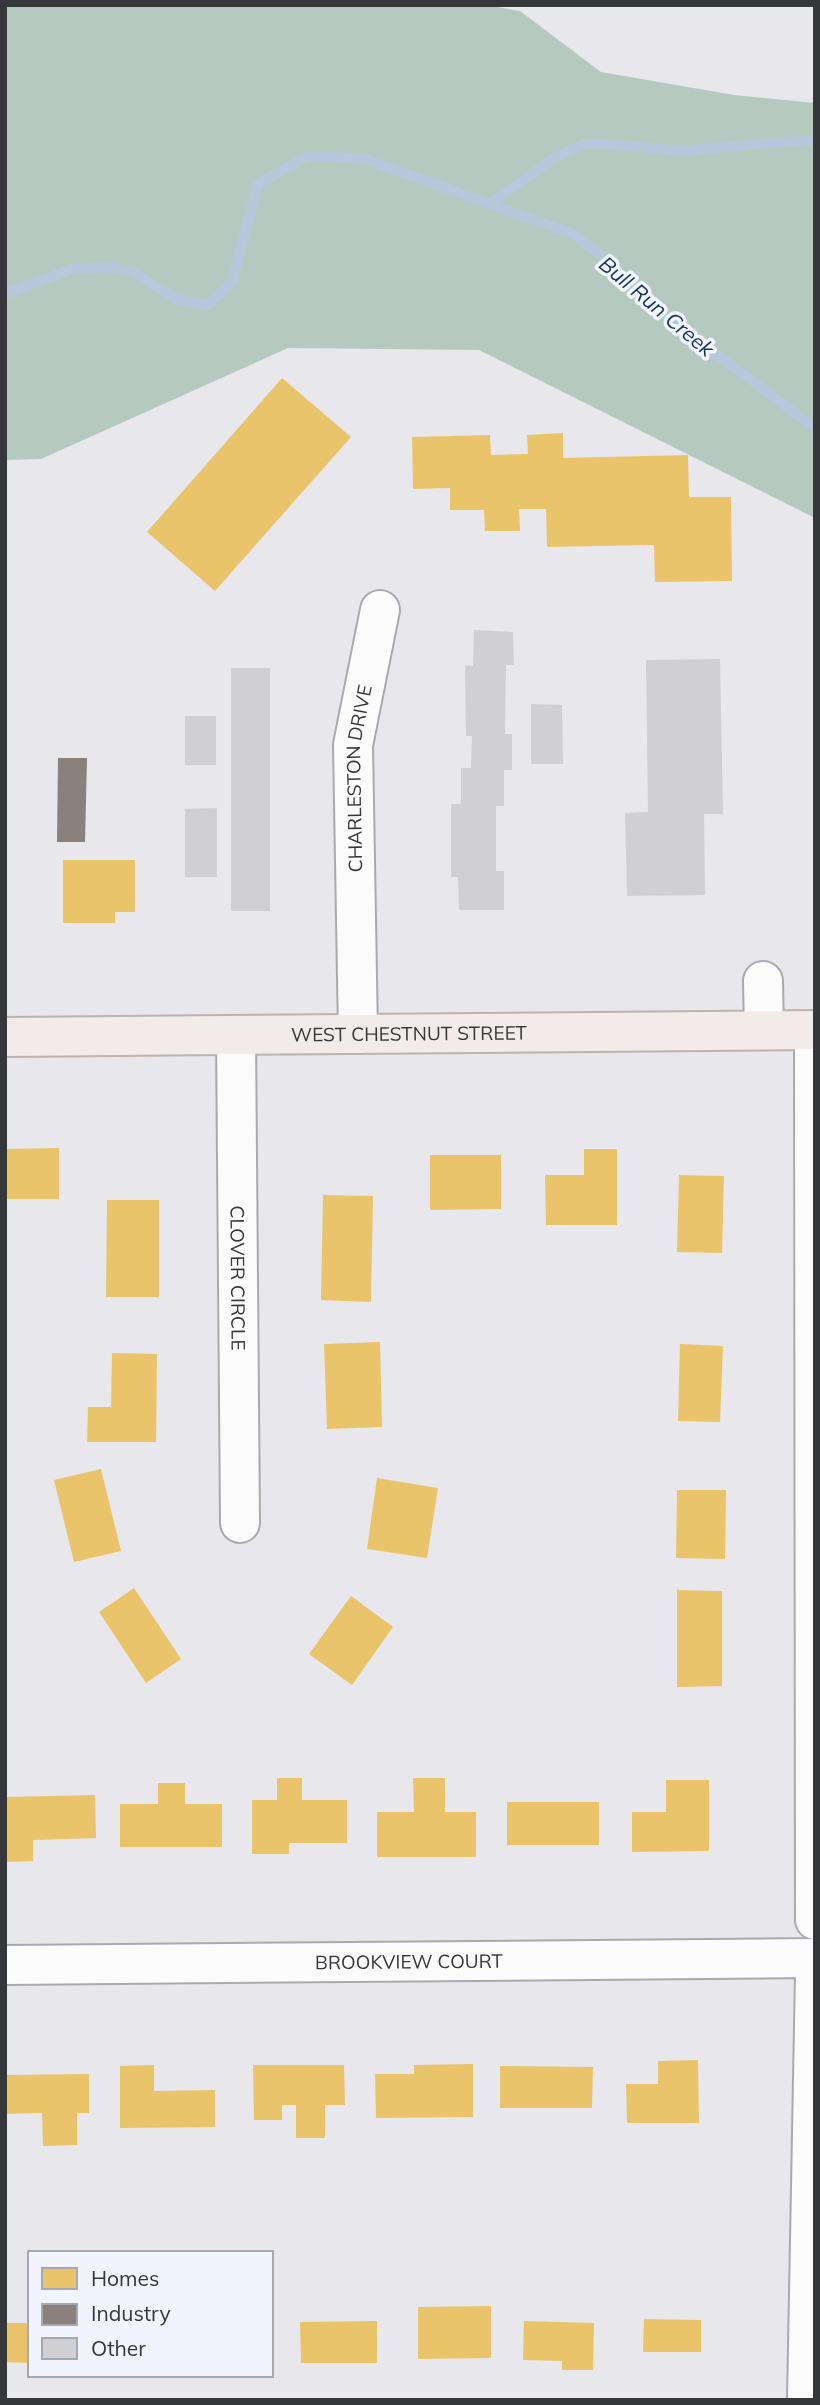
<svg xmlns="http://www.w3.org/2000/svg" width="820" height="2405" viewBox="0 0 820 2405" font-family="Mulish,sans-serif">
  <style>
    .forest { fill: #b6c9c0 }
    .homes { fill: #e9c46a }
    .industry { fill: #8a817c }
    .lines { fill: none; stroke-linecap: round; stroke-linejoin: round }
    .stream { stroke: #b7c8dd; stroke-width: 10 }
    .building { fill: #d0d0d4 }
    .minor-casing { stroke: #aaaaae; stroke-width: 42 }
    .major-casing { stroke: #bdb2af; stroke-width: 42 }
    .minor { stroke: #fbfbfc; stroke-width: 38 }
    .major { stroke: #f1ebe9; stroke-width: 38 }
    .labels { text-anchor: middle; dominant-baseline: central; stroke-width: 7; stroke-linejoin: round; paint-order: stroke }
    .street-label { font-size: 19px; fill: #36373a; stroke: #f1f4fc }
    .water-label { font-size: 21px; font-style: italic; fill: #14345b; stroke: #f1f4fc }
  </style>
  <rect width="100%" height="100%" fill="#e7e7ec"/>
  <path class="forest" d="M5,5H486L520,11L601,72L734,95L815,103V518L479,350L288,348L41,459L5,460Z"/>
  <path class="homes" d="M282,378L351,437L215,591L147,532Z
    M563,433V458L688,455L689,497H731L732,581L655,582L654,545L547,547L546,509H519L520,531H485L484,510H450V488L413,489L412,437L490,435L491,455L528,454L527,435Z
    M63,860H135V912H115V923H63Z
    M59,1148V1199H5V1149Z
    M584,1149H617V1225H546L545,1175H584Z
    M430,1155H501V1209L430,1210Z
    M679,1175L724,1176L722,1253L677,1252Z
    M323,1195L373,1196L371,1302L321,1300Z
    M107,1200H159V1297H106Z
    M380,1342L382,1427L327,1429L324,1344Z
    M680,1344L723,1346L720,1422L678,1421Z
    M112,1353L157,1354L156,1442H87L88,1407H111Z
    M101,1469L121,1551L74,1562L54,1480Z
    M377,1478L438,1488L427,1558L367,1549Z
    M677,1490H726L725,1559L676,1558Z
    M134,1588L181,1659L146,1683L99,1612Z
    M677,1590L722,1591V1686L677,1687Z
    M351,1596L393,1627L352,1685L309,1654Z
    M277,1778H302V1800H347V1843H289V1854H252V1800H277Z
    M413,1778H445V1812H476V1857H377V1812H414Z
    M666,1780H709V1851L632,1852V1812H666Z
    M158,1783H185V1804H222V1847H120V1804H158Z
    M95,1795L96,1838L33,1840V1861L5,1862V1797Z
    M507,1802H599V1845H507Z
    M698,2060L699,2123H627L626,2084H658V2061Z
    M473,2064V2117L376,2118L375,2074H414V2065Z
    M154,2065V2091L215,2090V2127L120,2128V2066Z
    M253,2065H344L345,2105H325V2138H296V2105H282V2120H254Z
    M500,2066L593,2067L592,2108H500Z
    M89,2074V2113H77V2145L43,2146L42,2113L5,2114V2075Z
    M491,2306V2358L418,2359V2307Z
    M644,2319L701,2320V2352H643Z
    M377,2321V2363H301L300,2322Z
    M524,2321L594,2323L593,2370H562V2361L523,2360Z
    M5,2323H30V2363L5,2362Z"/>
  <path class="industry" d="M58,758H87L85,842H57Z"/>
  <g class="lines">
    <path class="stream" d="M490,204L554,158L584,144H609L684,151L781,142L815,141
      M5,294L72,269L108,267L134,272L177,300L207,305L232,282L258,184L308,156L365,159L573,234L610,262L636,290L690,337L734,367L815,428"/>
  </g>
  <path class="building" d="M474,630L513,632L514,665H506L505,734H512V770H504V806H496V871H504V910H459L458,877H451V804H461V768H471L472,736H466L465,665L473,666Z
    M720,659L723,814H704L705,895L627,896L625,813L648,812L646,660Z
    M231,668H270V911H231Z
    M531,704L562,705L563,764H531Z
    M185,716H216V765H185Z
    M217,808V877H185V809Z"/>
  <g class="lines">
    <g class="minor-casing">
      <g id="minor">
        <path d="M763,981L764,1030"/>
        <path d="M814,1030L815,1920"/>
        <path id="s1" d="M358,1034L353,745L380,610"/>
        <path id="s2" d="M236,1035L240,1523"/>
        <path id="s3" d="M5,1965L815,1958"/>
        <path d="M807,2400L815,1973"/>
      </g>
    </g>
    <g class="major-casing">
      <g id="major">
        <path id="s4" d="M5,1037L815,1030"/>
      </g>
    </g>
    <use href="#minor" class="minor"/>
    <use href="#major" class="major"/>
  </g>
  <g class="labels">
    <g class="street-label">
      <text stroke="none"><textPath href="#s1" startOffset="256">CHARLESTON DRIVE</textPath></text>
      <text stroke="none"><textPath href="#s4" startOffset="404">WEST CHESTNUT STREET</textPath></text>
      <text stroke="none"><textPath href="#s2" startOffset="243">CLOVER CIRCLE</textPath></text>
      <text stroke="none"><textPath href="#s3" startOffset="404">BROOKVIEW COURT</textPath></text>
    </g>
    <g class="water-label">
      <text transform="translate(657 306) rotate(40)">Bull Run Creek</text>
    </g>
  </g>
  <rect width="820" height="2405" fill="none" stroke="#36373a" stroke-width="14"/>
  <rect x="28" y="2251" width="245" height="126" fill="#f1f4fc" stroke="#a6a8ae" stroke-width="2"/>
  <rect x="42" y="2268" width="35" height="21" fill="#e9c46a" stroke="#a6a8ae" stroke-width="2"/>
  <text x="91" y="2286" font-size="21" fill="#36373a">Homes</text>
  <rect x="42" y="2304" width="35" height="21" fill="#8a817c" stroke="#a6a8ae" stroke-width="2"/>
  <text x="91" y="2321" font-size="21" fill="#36373a">Industry</text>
  <rect x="42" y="2338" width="35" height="21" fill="#d0d0d4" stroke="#a6a8ae" stroke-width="2"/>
  <text x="91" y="2356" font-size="21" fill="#36373a">Other</text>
</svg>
